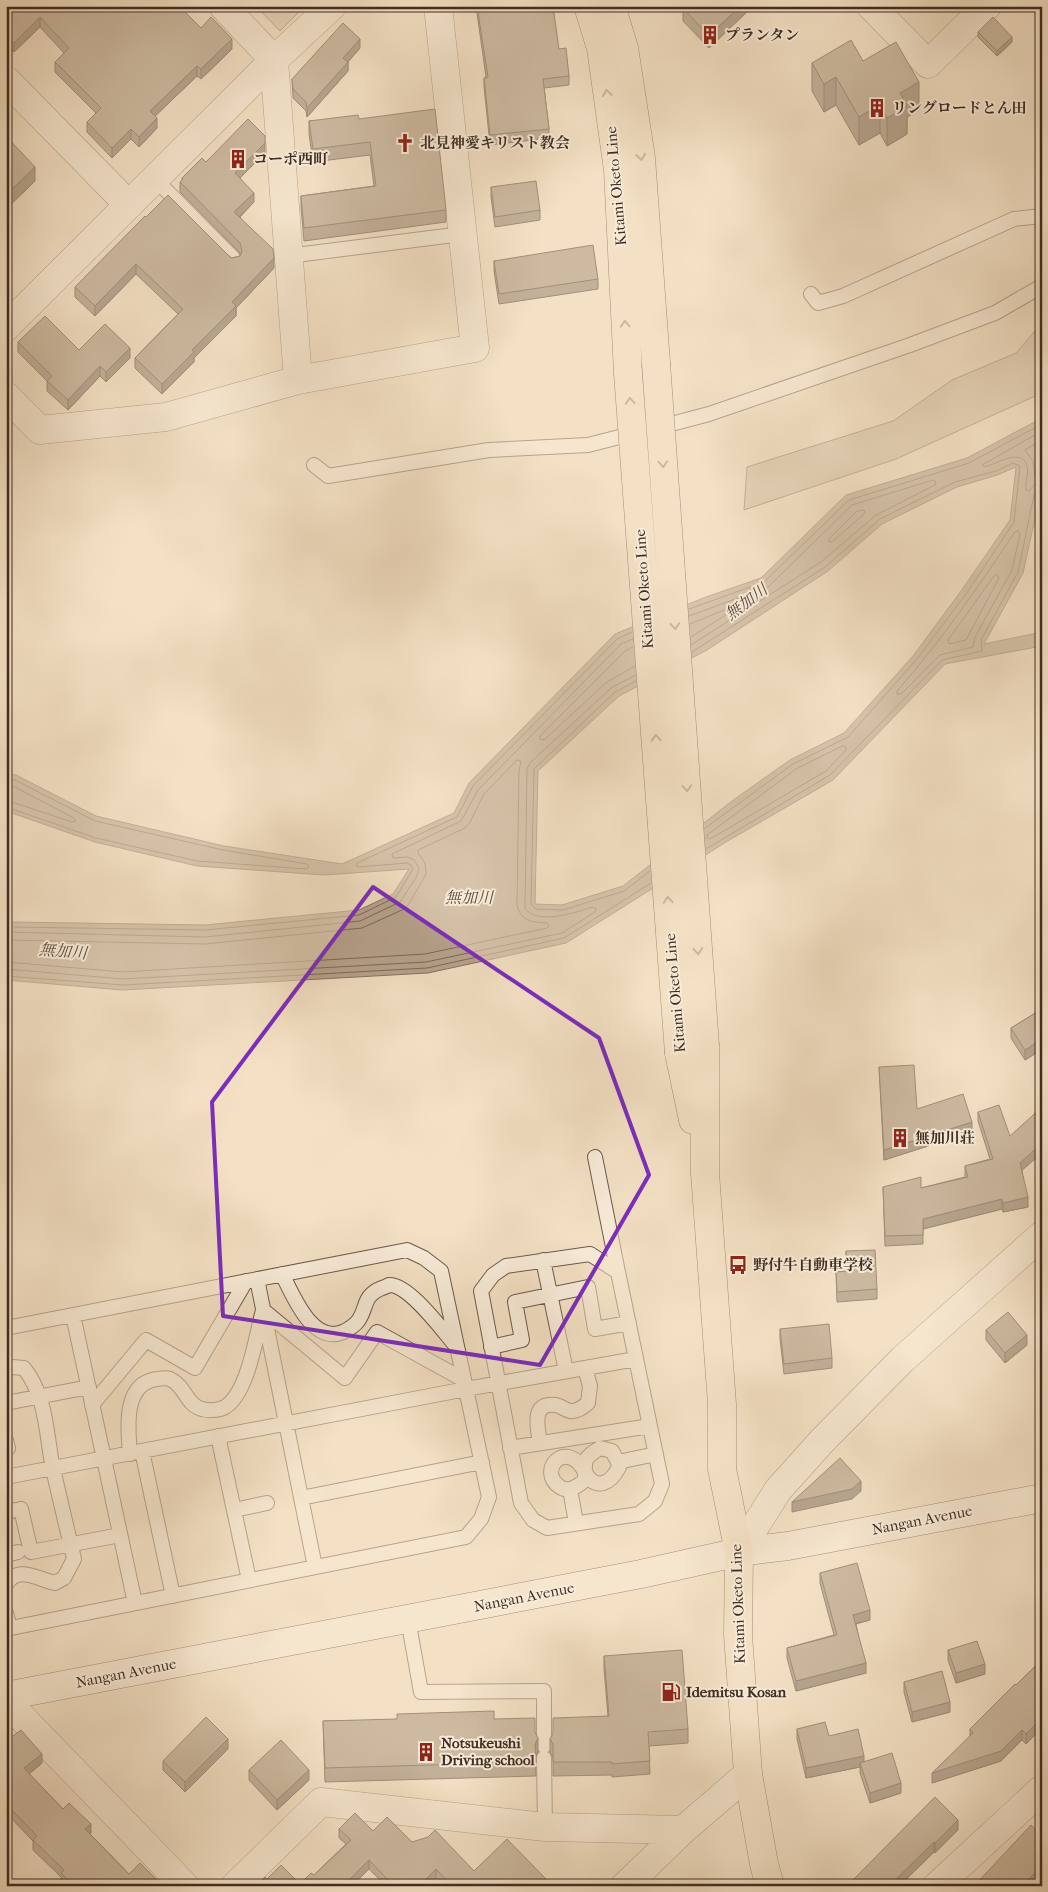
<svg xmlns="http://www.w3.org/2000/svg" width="1048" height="1892" viewBox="0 0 1048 1892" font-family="'IM FELL French Canon','Noto Serif JP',serif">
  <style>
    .green { fill: #d5c2a9; stroke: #8a7766 }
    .water { fill: #b7a38e; stroke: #877363; fill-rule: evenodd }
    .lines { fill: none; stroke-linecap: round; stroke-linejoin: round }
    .shore { stroke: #7c6858; stroke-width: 1 }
    .service-casing { stroke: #6d594b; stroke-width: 16 }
    .minor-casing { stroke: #6d594b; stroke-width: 29 }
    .secondary-casing { stroke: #402c22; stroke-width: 29 }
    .primary-casing { stroke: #402c22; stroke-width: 29 }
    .service { stroke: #f8ecd9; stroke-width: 14 }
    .minor { stroke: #f8ecd9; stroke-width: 28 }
    .secondary { stroke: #f8ecd9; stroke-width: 28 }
    .primary { stroke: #f4e1c5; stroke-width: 28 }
    .primary-bridge-casing { stroke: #402c22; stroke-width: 29; stroke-linecap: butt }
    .primary-bridge { stroke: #f4e1c5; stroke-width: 28 }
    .wall { fill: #876; stroke: #402c22 }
    .shaded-wall { fill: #6f6153; stroke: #402c22 }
    .building { fill: #9e8a77; stroke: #402c22 }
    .oneway { stroke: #9a8674 }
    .marked { fill: none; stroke: #7b2cbf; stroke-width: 4; stroke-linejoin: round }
    .labels { text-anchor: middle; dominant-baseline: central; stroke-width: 4; stroke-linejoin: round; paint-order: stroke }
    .poi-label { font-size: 15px; font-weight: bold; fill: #402c22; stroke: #f8ecd9; text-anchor: start }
    .street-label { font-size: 15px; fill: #402c22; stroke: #f8ecd9 }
    .water-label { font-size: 16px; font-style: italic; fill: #5e4a3d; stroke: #f8ecd9 }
  </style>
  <rect width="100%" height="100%" fill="#f4e1c5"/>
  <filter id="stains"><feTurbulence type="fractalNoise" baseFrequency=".004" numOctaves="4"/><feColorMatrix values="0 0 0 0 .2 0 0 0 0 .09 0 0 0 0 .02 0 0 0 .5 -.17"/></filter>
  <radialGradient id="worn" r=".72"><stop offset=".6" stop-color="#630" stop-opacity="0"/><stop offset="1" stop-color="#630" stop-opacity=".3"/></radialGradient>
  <path class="green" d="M256,6H305L280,31Z
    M1042,323V393L896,459L744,510L747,467L893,421L952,380L1016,353Z"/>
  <path class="water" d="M1042,418V487L1023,573L984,644L1042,632V646L945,664L833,780L726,842L566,943L428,973L122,990L6,980V921L13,922L205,925L359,910L393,894L409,869L324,875L197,866L95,842L6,811V774L16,775L96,816L224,846L342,864L454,813L469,783L615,634L706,597L761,578L846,495L967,458ZM1016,467L1010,520L961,591L913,656L844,733L790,760L732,801L623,886L562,905L535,904L538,771L619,696L707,650L828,571L882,524L957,487L997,475Z"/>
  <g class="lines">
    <path class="shore" d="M1042,431L982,465L985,467C996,464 1022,447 1027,466C1029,473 1025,482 1026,490L1029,491L1034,485L1042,484
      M1042,440L1025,450L1033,461L1035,475L1042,476
      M862,510L865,511L864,514L832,542H829V539L856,512Z
      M1018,531L1020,534L1012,570L975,637L973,647L940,655L901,694H897V691C941,641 978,587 1015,532Z
      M997,575L999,578L966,640L949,644L948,640L994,576Z
      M689,609L764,582L849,500L969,463L1042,424
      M689,616L768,587L852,505L933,480L936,482L935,485L876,515L821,562L691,645
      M690,624L724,610L727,612L726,615L691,637
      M633,647L625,651L540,736V739L544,740L607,682L635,666
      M692,652L825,567L880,519L955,482L996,471L1013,463L1020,466L1014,522L966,594L917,659L848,737L793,764L704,829
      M636,681L615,692L534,769L531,904L536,909L563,910L624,891L650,871
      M843,746L846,747V750L826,771L710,839L707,838V835L796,769Z
      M6,779L15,780L95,821L223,850L307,864L309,867L306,869L197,861L96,838L6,807
      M6,786H13L74,818L76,821L72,822L6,800
      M706,849L830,775L942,660L982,651L981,640L1018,572L1034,495L1037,491L1042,490
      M6,926L13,927L205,930L359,915L396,897L413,869L411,865L407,863L359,867L356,866L357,863L457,817L473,786L617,639L632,632
      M6,932L205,937L360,921L400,902L417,876L419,868L414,860L407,857L393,858L392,854L461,821L478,790L621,644L633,639
      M6,940L205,944L362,928L402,910L409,904L426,874L425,863L418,853V850L465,828L470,822L484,794L517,760L521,761L519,771L517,905C521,922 533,922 547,923L549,926L547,928L425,954L123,972L6,962
      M6,969L123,979L426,962L562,933L595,912L596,909L593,907C576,912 537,926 525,908L527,768L531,762L611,688L636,675
      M6,976L123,985L427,968L564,938L651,883"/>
    <g class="service-casing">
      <path id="service" d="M155,179L234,259
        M288,256L462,234
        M811,294L818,303L843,296L1014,219L1042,216
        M656,428L709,414L910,345L995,313L1042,286
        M314,465L328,476L489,450L588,445L635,433
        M595,1157L618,1272
        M590,1254L618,1272L662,1484L655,1501L639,1514L547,1528L533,1520L521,1503L481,1291L493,1275L506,1266Z
        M543,1260L566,1371
        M282,1274C293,1295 312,1345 343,1332C347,1330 355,1325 358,1321C368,1307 362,1296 382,1288C383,1288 389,1285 389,1285C409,1284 443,1331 456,1346
        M257,1279L315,1567
        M73,1315L135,1603
        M6,1328L407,1250L424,1258L441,1271L489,1497L481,1519L466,1537L6,1629
        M491,1347L522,1340L515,1302L588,1287L595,1329L629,1323
        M6,1370L12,1367L24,1368C47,1397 46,1434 53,1469C60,1499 67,1529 74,1559L64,1578L55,1583C39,1580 17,1564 6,1585
        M6,1403L89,1387
        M92,1405L146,1340L195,1368L246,1281
        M218,1436L249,1580
        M6,1440L8,1448L6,1449
        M540,1443C538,1428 530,1402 556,1405C561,1406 565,1410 570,1411C577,1412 583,1407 588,1403L590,1386L585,1368
        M510,1448L650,1426
        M142,1451L173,1596
        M130,1454C128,1430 123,1388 152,1380C157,1379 165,1377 170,1379C185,1386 186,1403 199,1408C206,1411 218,1411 225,1407C248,1393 256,1336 263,1310L345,1378L377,1332L464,1380
        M618,1462L656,1454
        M585,1472C596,1492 611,1483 619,1467L618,1462L612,1451L600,1448C582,1459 585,1460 585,1480C578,1486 569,1493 560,1487C536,1471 566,1437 585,1472
        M6,1477L466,1389L636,1359
        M570,1489L576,1523
        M301,1498L482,1462
        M234,1510L267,1503
        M6,1512L21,1509L31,1552L120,1535
        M6,1555L18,1552
        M6,1613L10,1628
        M408,1619L421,1692L544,1691V1746
        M544,1758L545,1827"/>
    </g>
    <g class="minor-casing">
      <path id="minor" d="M223,6L274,60L298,380
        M871,6L928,64L987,6
        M6,80L129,205
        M6,327L274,60L332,6
        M6,396L40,430L166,417L298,380L475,348L438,6
        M739,1552L778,1490L822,1441L903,1359L1042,1235
        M6,1701L185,1886
        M235,1886L321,1802L545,1827L683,1830
        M625,1886L683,1830L748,1774
        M937,1886L1042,1789"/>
    </g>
    <g class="secondary-casing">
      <path id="secondary" d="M6,1696L641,1574L739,1552L788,1546L1042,1498"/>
    </g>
    <g class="primary-casing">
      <path id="primary" d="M588,6L601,48L618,170L628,373
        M611,6L624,48L641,158L656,363
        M705,1046V1173L722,1404V1469L739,1552L738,1635L748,1774L764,1864L770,1886
        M679,1053L693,1120"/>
    </g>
    <use href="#service" class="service"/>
    <use href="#minor" class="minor"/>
    <use href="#secondary" class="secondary"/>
    <use href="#primary" class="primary"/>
    <g class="primary-bridge-casing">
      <path id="primary-bridge" d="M656,363L705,1046
        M628,373L679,1053"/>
    </g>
    <use href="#primary-bridge" class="primary-bridge"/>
  </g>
  <path class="wall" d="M476,6H524L559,49L569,76V85L544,88L549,129V138L490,145L484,87V78L486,77Z
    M684,6H753L709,48L683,21V8Z
    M929,6H937L933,10Z
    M1032,6H1042V16Z
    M6,8L201,28L232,49L201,79L197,76L155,116L157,128L139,147L131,139L112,158L87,132V122L96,113L55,72V62L64,53L40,27L14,52L6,44Z
    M978,32L1012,42L997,56L978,37Z
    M360,48L348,62V71L307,117L306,111L293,98L292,79Z
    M863,61L919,110L907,117V134L887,146L880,133L859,145L836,105L824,112L812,91V63Z
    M359,119L446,210V222L304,241L301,208V196L374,186L370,155L313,162L309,134V121Z
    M6,136L35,181L9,206L6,204Z
    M265,153L240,178L254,202L240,217L274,268L236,308V316L194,358V362L162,394L135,368V358L178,314L136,274L95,316L75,297V287L146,217L232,258L240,256V253L180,192V182L182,181V178L206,162Z
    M491,187L540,210V220L495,227L491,197Z
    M494,261L598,279V289L499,304L494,271Z
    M18,342L79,350L130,358L106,382L100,376L68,410L47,391V381L18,352Z
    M1042,1009V1051L1041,1050L1025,1060L1011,1038V1028Z
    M879,1067L917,1109L972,1132L884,1160Z
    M978,1112L1022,1171L1028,1207L1003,1212L1002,1209L923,1229V1244L885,1246L883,1187L921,1188L965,1177V1166L990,1159L978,1121Z
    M846,1251L877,1289V1299L837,1302L836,1272L846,1271Z
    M780,1329L832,1358V1368L784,1374L780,1339Z
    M986,1330L1027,1345L1005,1363L986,1340Z
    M820,1573L870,1620L856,1624L866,1673L796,1691L787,1658V1648L834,1635L820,1583Z
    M948,1650L985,1674L956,1683L948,1660Z
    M604,1656L688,1729V1743L649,1746L650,1774L612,1777V1775L553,1776V1758L550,1752V1739L608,1716L604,1669Z
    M1042,1660V1728L1026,1744L1022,1740L1001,1761L932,1783L970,1736V1729Z
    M904,1682L950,1712L912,1722L904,1692Z
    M494,1719L535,1732L538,1752L535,1758L536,1776L325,1782L323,1721Z
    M797,1729L829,1736L864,1762L901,1793L870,1803L860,1773V1767L806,1778L797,1739Z
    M6,1741L42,1763L29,1774L63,1809L91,1833L90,1834L129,1874L163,1886H64L61,1883V1877L33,1850V1841L6,1813Z
    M228,1749L185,1792L163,1770V1761Z
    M249,1770L309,1780L277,1810L249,1780Z
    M339,1829L373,1831L412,1842L474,1871L546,1886H443L436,1878L428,1886H386L369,1869L352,1886H256L267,1879L300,1884L314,1875L346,1844L339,1838Z
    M958,1830L935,1853L934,1852L899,1886H847Z"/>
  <path class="shaded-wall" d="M740,6H753L709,48V36Z
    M933,6H937L933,10Z
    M40,17V27L14,52V43Z
    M1012,37V42L997,56V51Z
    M232,39V49L201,79V69Z
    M360,39V48L343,67V58Z
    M348,62V71L307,117V108Z
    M197,66V76L150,121V111Z
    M836,77V105L824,112V84Z
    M919,82V110L907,117V134L887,146V118L900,93Z
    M880,105V133L859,145V117Z
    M157,118V128L139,147V137Z
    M131,129V139L112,158V148Z
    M265,143V153L235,183V173Z
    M35,167V181L9,206V192Z
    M254,193V202L234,222V212Z
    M274,258V268L236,308V316L194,358V362L162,394V384L192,350L232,302Z
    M136,264V274L95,316V306Z
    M130,348V358L106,382V372Z
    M100,366V376L68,410V400Z
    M1041,1040V1050L1025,1060V1050Z
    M972,1122V1132L884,1160V1150Z
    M1042,1143V1153L1020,1172V1163Z
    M1028,1197V1207L1003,1212V1203Z
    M1002,1199V1209L923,1229V1219Z
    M1027,1335V1345L1005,1363V1353Z
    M861,1481V1491L852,1499L792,1512V1502Z
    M870,1610V1620L853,1624V1615Z
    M866,1663V1673L796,1691V1681Z
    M985,1664V1674L956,1683V1673Z
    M950,1702V1712L912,1722V1712Z
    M1042,1718V1728L1026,1744V1734Z
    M1022,1730V1740L1001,1761L932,1783V1773Z
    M538,1738V1752L535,1758V1744Z
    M228,1739V1749L185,1792V1782Z
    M42,1754V1763L24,1778V1768Z
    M864,1756V1766L860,1763V1767L806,1778V1768Z
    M309,1770V1780L277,1810V1800Z
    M901,1783V1793L870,1803V1793Z
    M958,1820V1830L935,1853V1843Z
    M91,1824V1833L85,1838V1829Z
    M934,1842V1852L899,1886H889Z
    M369,1860V1869L352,1886H343Z
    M1042,1866V1875L1031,1886H1022Z
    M436,1869V1878L428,1886H419Z
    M546,1879V1886H539Z"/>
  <path class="building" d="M8,6H179L201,28L211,17L232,39L201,69L197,66L150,111L157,118L139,137L131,129L112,148L87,122L101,108L55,62L69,48L40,17L14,43L6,34V8Z
    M477,6H524V7L531,6H553L559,49L566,48L569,76L543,79L549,129L490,135L484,78L488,77Z
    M684,6H740L709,36L683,8Z
    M993,17L1012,37L997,51L978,32Z
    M343,23L360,39L343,58L348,62L307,108L306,102L293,89L292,79Z
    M851,40L863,61L896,42L919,82L900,93L907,106L887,118L880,105L859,117L836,77L824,84L812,63Z
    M435,109L446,210L304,228L301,196L376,186L370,142L313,149L309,121L358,115L359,119Z
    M248,119L265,136V143L235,173L254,193L234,212L273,249L274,258L232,302L236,306L192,350L194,352L162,384L135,358L183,309L136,264L95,306L75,287L145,216L146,217L168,195L228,255L232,258L240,256L242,251L240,243L180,182L183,179L182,178L202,158L206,162Z
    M6,136L35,167L9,192L6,189Z
    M536,181L540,210L495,217L491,187Z
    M593,245L598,279L499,294L494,261Z
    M45,316L79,350L105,324L130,348L106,372L100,366L68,400L47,381L52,376L18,342Z
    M1042,1009V1042L1041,1040L1025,1050L1011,1028Z
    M914,1065L917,1109L963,1094L972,1122L884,1150L879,1067Z
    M999,1105L1010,1136L1042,1107V1143L1020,1163L1028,1197L1003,1203L1002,1199L923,1219V1235L885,1236L883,1187L921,1177V1188L968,1177L965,1166L993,1159L978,1112Z
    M875,1250L877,1289L837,1292L836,1272L847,1271L846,1251Z
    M1008,1312L1027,1335L1005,1353L986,1330Z
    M829,1324L832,1358L784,1364L780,1329Z
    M840,1458L861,1481L852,1489L792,1502Z
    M857,1563L870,1610L853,1615L866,1663L796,1681L787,1648L837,1635L820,1573Z
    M977,1641L985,1664L956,1673L948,1650Z
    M682,1650L688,1729L648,1732L650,1761L612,1764V1762H553V1744L550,1739L553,1733V1718L609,1716L604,1656Z
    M1042,1660V1705L1039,1708L1042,1711V1718L1026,1734L1022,1730L1001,1751L932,1773L973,1733L970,1729L1015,1684L1016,1685Z
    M942,1671L950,1702L912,1712L904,1682Z
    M494,1711V1719L535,1718V1732L538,1738L535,1744L536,1762L325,1768L323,1721L397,1719V1714Z
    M206,1717L228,1739L185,1782L163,1761Z
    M825,1722L829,1736L858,1729L864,1756L806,1768L797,1729Z
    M21,1730L42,1754L24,1768L63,1809L69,1803L91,1824L85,1829L129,1874L140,1863L163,1886H73L61,1873L64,1870L33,1840L37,1836L6,1804V1741Z
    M281,1740L309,1770L277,1800L249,1770Z
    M892,1753L901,1783L870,1793L860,1763Z
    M935,1797L958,1820L935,1843L934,1842L889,1886H847Z
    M355,1813L373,1831L387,1817L412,1842L428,1837L435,1830L474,1871L507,1839L546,1879L539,1886H452L436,1869L419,1886H394L369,1860L343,1886H256L265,1877L267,1879L281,1865L300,1884L311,1873L314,1875L351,1840L339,1829Z
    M1031,1825L1042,1836V1866L1022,1886H974Z"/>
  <defs><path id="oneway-chevron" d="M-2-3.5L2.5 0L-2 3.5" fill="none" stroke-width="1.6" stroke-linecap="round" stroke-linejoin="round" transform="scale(1.25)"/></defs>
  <g class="oneway">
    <use href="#oneway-chevron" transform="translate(607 93) rotate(-98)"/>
    <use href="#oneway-chevron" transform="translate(641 157) rotate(83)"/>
    <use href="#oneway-chevron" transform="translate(625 324) rotate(-93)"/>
    <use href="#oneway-chevron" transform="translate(630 401) rotate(-94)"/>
    <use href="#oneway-chevron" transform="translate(663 464) rotate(86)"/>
    <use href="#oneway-chevron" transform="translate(675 626) rotate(86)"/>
    <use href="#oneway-chevron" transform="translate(656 738) rotate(-94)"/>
    <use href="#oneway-chevron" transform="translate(687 788) rotate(86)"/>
    <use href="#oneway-chevron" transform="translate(668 900) rotate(-94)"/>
    <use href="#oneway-chevron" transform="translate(698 951) rotate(86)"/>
  </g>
  <path d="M0 0H1048V1892H0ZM373,887L599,1038L649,1175L540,1365L223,1316L212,1102Z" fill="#f4e1c5" fill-opacity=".55" fill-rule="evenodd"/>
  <path class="marked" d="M373,887L599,1038L649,1175L540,1365L223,1316L212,1102Z"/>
  <defs>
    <g id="building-bare" transform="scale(1.5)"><path d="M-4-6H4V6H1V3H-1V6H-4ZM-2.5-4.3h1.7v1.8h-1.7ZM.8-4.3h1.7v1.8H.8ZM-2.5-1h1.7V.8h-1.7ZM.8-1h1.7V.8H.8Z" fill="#8f2418" stroke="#f8ecd9" stroke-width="2.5" paint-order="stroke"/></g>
    <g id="church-bare" transform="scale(1.5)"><path d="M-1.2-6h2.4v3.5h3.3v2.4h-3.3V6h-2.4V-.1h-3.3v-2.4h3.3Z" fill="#8f2418" stroke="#f8ecd9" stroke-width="2.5" paint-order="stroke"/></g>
    <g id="bus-bare" transform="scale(1.5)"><path d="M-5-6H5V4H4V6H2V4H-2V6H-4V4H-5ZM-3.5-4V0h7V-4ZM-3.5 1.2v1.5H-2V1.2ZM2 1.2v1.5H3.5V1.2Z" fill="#8f2418" stroke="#f8ecd9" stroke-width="2.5" paint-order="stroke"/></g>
    <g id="fuel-bare" transform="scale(1.5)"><path d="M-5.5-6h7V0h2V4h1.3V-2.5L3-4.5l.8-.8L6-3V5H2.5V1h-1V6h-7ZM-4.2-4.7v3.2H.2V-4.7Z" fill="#8f2418" stroke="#f8ecd9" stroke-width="2.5" paint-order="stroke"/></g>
  </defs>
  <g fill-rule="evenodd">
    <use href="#building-bare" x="710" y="35"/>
    <use href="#building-bare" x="877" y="108"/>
    <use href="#church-bare" x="405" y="143"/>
    <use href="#building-bare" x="238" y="159"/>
    <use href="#building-bare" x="900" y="1138"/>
    <use href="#bus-bare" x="738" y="1265"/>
    <use href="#fuel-bare" x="671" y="1692"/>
    <use href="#building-bare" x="426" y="1752"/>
  </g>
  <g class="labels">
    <g class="poi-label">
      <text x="725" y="35">プランタン</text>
      <text x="892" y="108">リングロードとん田</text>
      <text x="420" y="143">北見神愛キリスト教会</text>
      <text x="253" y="159">コーポ西町</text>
      <text x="915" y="1138">無加川荘</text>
      <text x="753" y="1265">野付牛自動車学校</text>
      <text x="686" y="1692">Idemitsu Kosan</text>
      <text x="441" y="1743">Notsukeushi<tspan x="441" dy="17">Driving school</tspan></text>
    </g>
    <g class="street-label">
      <text transform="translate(616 186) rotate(-95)">Kitami Oketo Line</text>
      <text transform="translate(644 589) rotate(-94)">Kitami Oketo Line</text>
      <text transform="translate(675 993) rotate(-95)">Kitami Oketo Line</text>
      <text transform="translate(922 1520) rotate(-11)">Nangan Avenue</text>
      <text transform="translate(524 1597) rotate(-11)">Nangan Avenue</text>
      <text transform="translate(738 1604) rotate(-92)">Kitami Oketo Line</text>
      <text transform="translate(126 1673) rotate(-11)">Nangan Avenue</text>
    </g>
    <g class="water-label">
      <text transform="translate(746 602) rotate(-37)">無加川</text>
      <text x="469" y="897">無加川</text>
      <text transform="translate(63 951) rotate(5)">無加川</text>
    </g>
  </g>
  <rect width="1048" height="1892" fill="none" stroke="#f4e1c5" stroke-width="25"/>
  <rect x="8" y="8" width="1033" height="1877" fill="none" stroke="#402c22" stroke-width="2.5"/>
  <rect x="12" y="12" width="1023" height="1867" fill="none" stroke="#402c22"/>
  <rect width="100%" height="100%" filter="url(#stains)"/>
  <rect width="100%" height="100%" fill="url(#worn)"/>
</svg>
